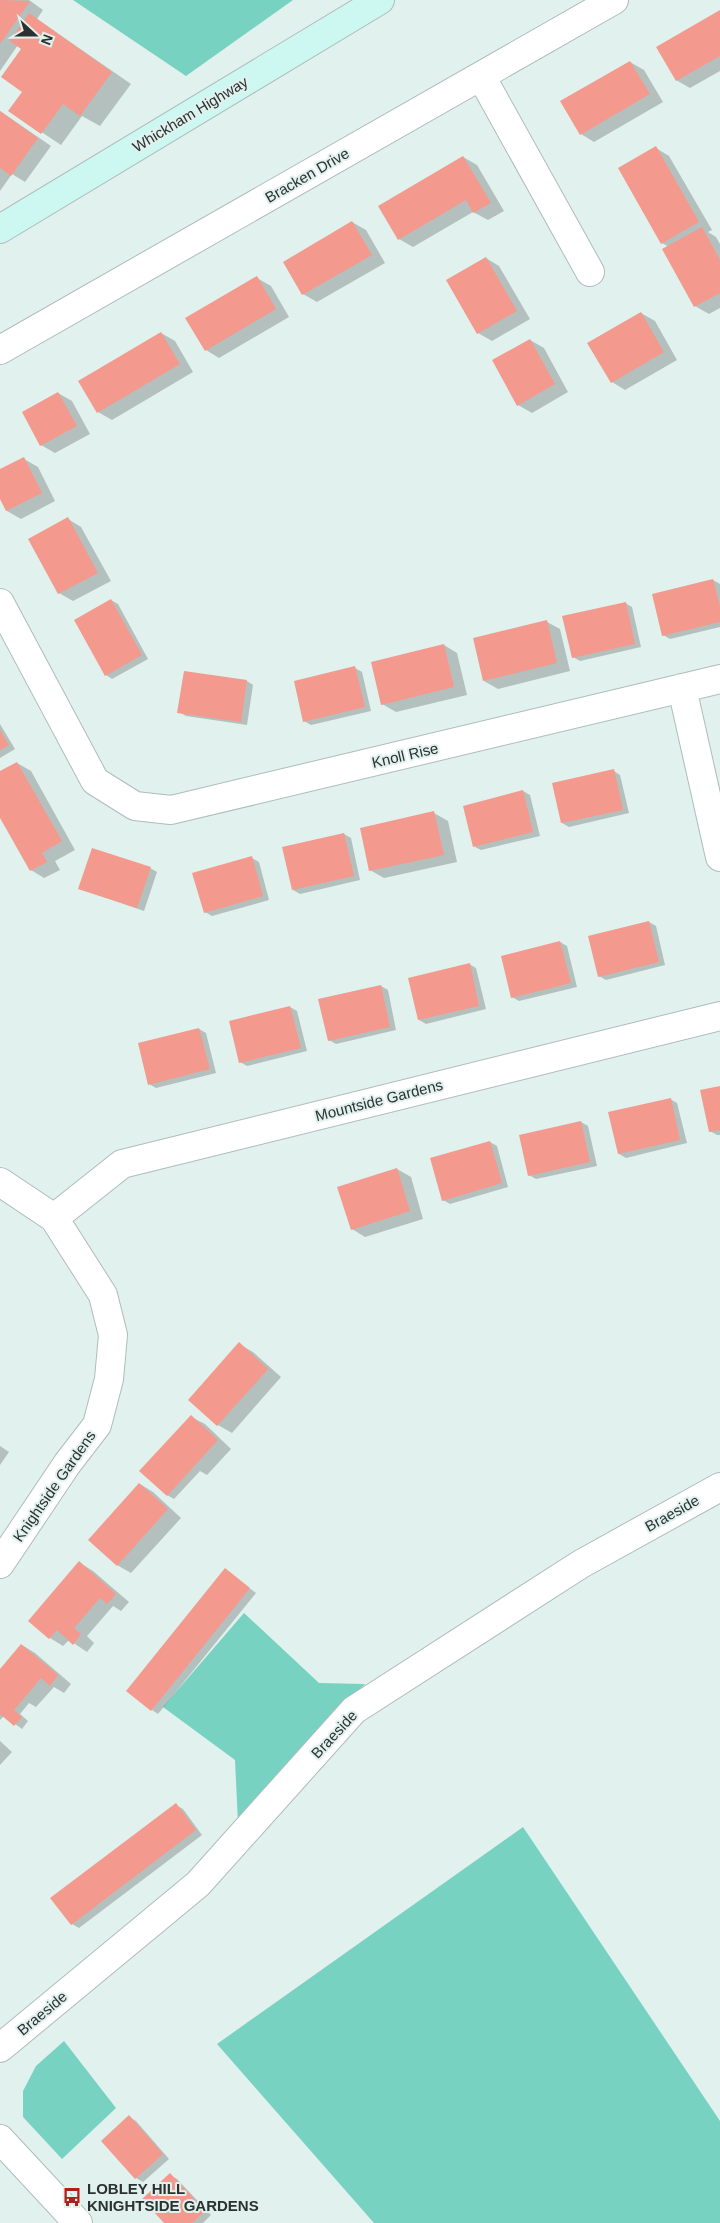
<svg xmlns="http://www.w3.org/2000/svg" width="720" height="2223" viewBox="0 0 720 2223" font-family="Arial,sans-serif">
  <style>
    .green { fill: #77d2c1 }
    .shadow { fill: #0003 }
    .building { fill: #f4998d }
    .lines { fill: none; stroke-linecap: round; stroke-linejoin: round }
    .street-casing { stroke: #aebdba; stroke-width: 30 }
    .secondary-casing { stroke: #aebdba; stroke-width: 30 }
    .street { stroke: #fff; stroke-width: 28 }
    .secondary { stroke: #cdf8f2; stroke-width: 28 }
    .labels { text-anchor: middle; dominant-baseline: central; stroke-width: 4; stroke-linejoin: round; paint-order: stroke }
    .street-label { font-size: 15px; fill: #2b3130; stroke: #e1f1ed }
    .poi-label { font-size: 15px; font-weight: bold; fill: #2b3130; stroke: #e1f1ed; text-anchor: start }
  </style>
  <rect width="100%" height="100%" fill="#e1f1ed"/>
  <path class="green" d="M73,0H293L186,76Z
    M244,1613L319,1683L365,1684L298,1753L238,1823L235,1760L163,1707Z
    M523,1827L720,2121V2223H374L217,2044Z
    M64,2041L116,2108L62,2159L23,2117V2091L36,2066Z"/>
  <path class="shadow" d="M0,0H29L43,10L37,19L131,84L100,126L82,116L61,145L10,111L24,92L23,49L18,45L0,71Z
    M720,11V71L690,88L676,80Z
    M630,62L644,70L663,102L594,142L581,134Z
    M0,111L51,146L25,182L12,174L0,191Z
    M656,148L669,156L712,230L708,232L716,237L720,244V308L709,314L695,306L669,247L662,243Z
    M463,157L477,165L504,211L488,220L473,212L413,247L399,239Z
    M352,222L366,230L385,263L317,302L303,294L284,262Z
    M486,258L499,266L530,319L492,341L478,333Z
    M257,278L271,286L289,317L219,358L206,350Z
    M641,313L655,321L677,360L625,390L612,382Z
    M161,333L175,341L193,372L112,420L98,412Z
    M530,340L544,348L568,392L532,413L518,405Z
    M58,393L72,401L90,434L55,453L41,445Z
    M24,459L38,467L55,501L21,519L7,511L0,497V471Z
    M68,519L81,527L111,581L73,601L59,593L30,540Z
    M713,580L720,584V627L670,639L663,635Z
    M111,600L118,604L148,659L112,679L106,675Z
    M625,603L632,607L641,647L580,661L573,657Z
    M547,622L560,629L570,671L498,689L484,681Z
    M444,645L457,653L467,695L396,712L382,704Z
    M355,668L362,672L371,711L311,725L304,721Z
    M247,681L253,685L247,725L186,716L179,712Z
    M0,724L15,749L0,758Z
    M17,763L31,771L75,850L55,861L60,870L44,878L31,870L0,815V773Z
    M614,771L620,775L629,813L569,827L562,823Z
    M523,791L530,795L540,836L481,850L475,847Z
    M434,813L448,821L457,862L384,878L370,870Z
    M344,834L351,838L360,880L300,894L293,890Z
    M252,858L259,862L269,900L212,916L205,912Z
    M150,868L157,872L144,911L80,889Z
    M649,922L656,926L665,965L606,980L599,976Z
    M560,942L567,946L577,987L519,1001L512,997Z
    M469,964L476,968L486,1009L426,1024L419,1020Z
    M381,986L388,990L396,1030L336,1044L329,1040Z
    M290,1007L297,1011L307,1051L247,1066L240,1062Z
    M199,1029L206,1033L216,1073L156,1088L149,1084Z
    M720,1087V1135H717L710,1131Z
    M670,1099L677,1103L687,1143L626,1158L619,1154Z
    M581,1122L588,1126L597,1166L536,1179L529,1175Z
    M490,1142L497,1146L508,1187L450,1204L443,1200Z
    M397,1169L411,1177L423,1219L365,1237L352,1229Z
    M239,1344L253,1352L281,1377L232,1433L218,1425Z
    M191,1417L205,1424L231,1449L207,1475L200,1471L174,1499L167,1495Z
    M0,1446L9,1452L0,1465Z
    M140,1484L153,1492L181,1518L131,1573L117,1565Z
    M80,1563L93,1571L129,1602L121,1611L113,1606L87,1636L94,1643L87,1652L69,1640L63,1646L50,1638Z
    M225,1570L256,1593L158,1714L152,1710Z
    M22,1645L35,1653L71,1684L64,1693L54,1687L36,1707L29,1703L20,1714L28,1721L22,1729L4,1716L0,1720V1671Z
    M0,1741L12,1752L0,1765Z
    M176,1805L183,1809L202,1835L79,1928L72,1924Z
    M129,2117L136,2121L169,2159L143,2182L136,2178L102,2141Z
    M170,2175L177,2179L211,2215L203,2223H166Z"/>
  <path class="building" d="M0,0L30,1L0,44Z
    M720,10V56L676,81L656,47Z
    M29,13L112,72L80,116L63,104L41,134L8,111L22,92L1,77L21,49L10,41Z
    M630,61L650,94L580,135L560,101Z
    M0,111L38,138L11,176L0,168Z
    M656,146L699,222L661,244L618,168Z
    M463,156L491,203L473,213L466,200L398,240L378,206Z
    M352,221L372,255L302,295L283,262Z
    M702,227L720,260V293L694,307L662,249Z
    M486,257L517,311L477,334L446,280Z
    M257,276L276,309L205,351L185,318Z
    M641,312L664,352L611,383L587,343Z
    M161,332L180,364L97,413L78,381Z
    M530,339L555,384L517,406L492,360Z
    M58,392L77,426L40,446L22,412Z
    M24,457L42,493L6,511L0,499V469Z
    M68,517L98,573L58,594L28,539Z
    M713,579L720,606V622L662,636L652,594Z
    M111,599L142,655L105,676L74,620Z
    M626,602L635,644L572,658L562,616Z
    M547,620L557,663L483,681L473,638Z
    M444,644L454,687L381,705L371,662Z
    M355,666L365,707L303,722L294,681Z
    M184,671L247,680L241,722L177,713Z
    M0,730L9,745L0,750Z
    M17,762L62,841L42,853L47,862L30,871L0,818V771Z
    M614,769L623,810L561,823L552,783Z
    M523,790L533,832L473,847L463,806Z
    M434,811L444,855L369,871L360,828Z
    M344,833L354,876L292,890L282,847Z
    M92,848L151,867L137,908L78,889Z
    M252,856L263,896L204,913L192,873Z
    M649,921L659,962L598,977L588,936Z
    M560,941L571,983L511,998L501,956Z
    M470,963L479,1006L418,1020L408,978Z
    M381,985L390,1027L328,1041L318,999Z
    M290,1006L301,1048L239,1063L229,1021Z
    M199,1028L210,1069L148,1085L138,1043Z
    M720,1086V1130L709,1132L700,1090Z
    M671,1098L680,1140L618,1154L608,1112Z
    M581,1121L590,1162L528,1176L519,1135Z
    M490,1141L502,1183L442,1201L430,1158Z
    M397,1168L410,1211L351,1230L337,1187Z
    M239,1342L268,1369L217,1426L188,1400Z
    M191,1415L218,1440L167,1496L139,1471Z
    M139,1483L168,1509L117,1566L88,1540Z
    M79,1561L116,1594L107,1604L100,1598L74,1628L81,1634L73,1645L57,1630L49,1639L28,1621Z
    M225,1568L250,1588L151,1711L126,1691Z
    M21,1644L58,1675L50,1686L41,1678L14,1710L22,1717L14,1726L0,1714V1669Z
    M176,1803L196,1830L71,1925L50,1898Z
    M129,2115L163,2154L135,2179L101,2141Z
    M170,2173L205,2211L192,2223H164L142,2199Z"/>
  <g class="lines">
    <g class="street-casing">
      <path id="street" d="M481,76L590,272
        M0,350L614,0
        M0,603L95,781L135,806L171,810L720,679
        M682,688L720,857
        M0,1182L54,1218L103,1295L113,1335L109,1379L97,1425L67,1464L0,1564
        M54,1218L122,1164L720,1016
        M0,2048L198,1884L354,1710L581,1564L720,1487
        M0,2139L78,2223"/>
    </g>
    <g class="secondary-casing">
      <path id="secondary" d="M0,229L380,0"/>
    </g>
    <use href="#street" class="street"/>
    <use href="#secondary" class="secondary"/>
  </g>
  <defs>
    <g id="bus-bare" transform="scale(1.5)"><path d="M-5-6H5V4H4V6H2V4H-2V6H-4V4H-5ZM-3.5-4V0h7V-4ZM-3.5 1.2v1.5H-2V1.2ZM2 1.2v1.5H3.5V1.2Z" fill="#af1f1b" stroke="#e1f1ed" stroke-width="2.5" paint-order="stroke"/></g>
  </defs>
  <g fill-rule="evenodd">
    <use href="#bus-bare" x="72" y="2197"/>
  </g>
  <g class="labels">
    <g class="street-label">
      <text transform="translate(190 114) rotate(-31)">Whickham Highway</text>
      <text transform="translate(307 175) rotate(-30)">Bracken Drive</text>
      <text transform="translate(405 755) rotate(-13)">Knoll Rise</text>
      <text transform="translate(379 1100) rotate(-14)">Mountside Gardens</text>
      <text transform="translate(54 1486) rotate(-55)">Knightside Gardens</text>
      <text transform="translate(672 1513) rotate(-29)">Braeside</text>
      <text transform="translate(334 1734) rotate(-47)">Braeside</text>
      <text transform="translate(42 2013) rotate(-40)">Braeside</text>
    </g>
    <g class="poi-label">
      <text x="87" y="2188">LOBLEY HILL<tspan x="87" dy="17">KNIGHTSIDE GARDENS</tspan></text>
    </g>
  </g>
  <g transform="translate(35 35) rotate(111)" stroke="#e1f1ed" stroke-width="4" paint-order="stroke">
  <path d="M0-4L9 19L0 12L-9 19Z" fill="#2b3130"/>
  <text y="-8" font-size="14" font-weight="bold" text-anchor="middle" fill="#2b3130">N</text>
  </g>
</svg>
